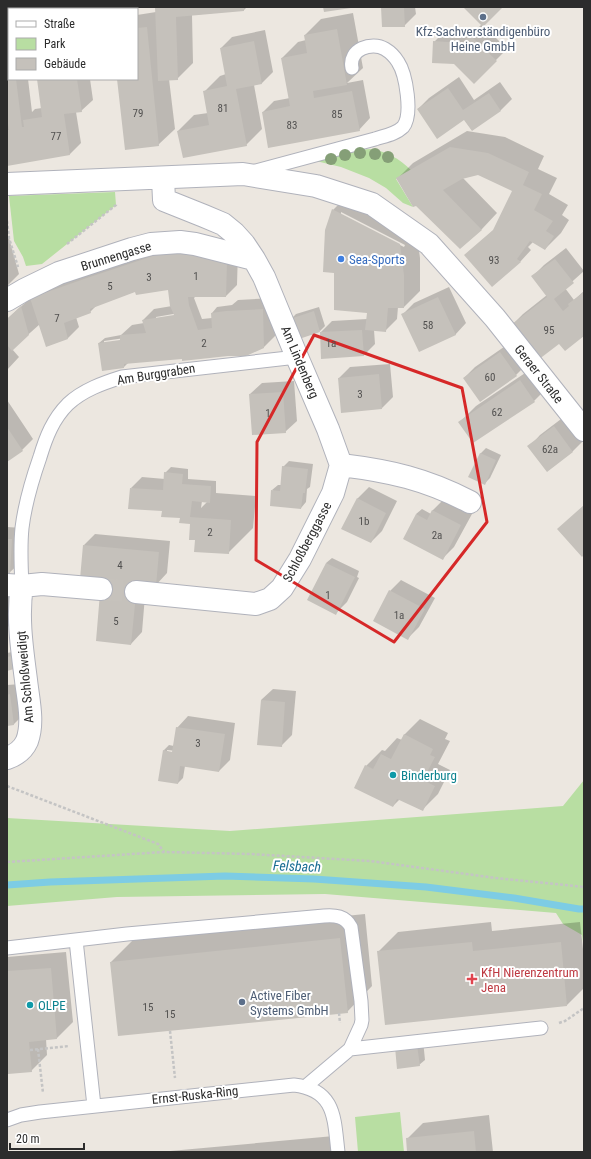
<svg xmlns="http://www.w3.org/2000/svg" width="591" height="1159" viewBox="0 0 591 1159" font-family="'Roboto Condensed',sans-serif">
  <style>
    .green { fill: #b8dea2 }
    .shadow { fill: #0003; fill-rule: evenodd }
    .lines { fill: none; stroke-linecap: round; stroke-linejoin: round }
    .stream { stroke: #7dcce4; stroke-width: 7 }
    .building { fill: #c5c1bb }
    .minor-tunnel { stroke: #c6c2bc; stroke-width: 22; stroke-dasharray: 22 11; stroke-linecap: butt }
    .service-casing { stroke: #b0b2bb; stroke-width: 15 }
    .minor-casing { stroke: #b0b2bb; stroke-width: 24 }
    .path { stroke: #c4c4c4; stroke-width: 2.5; stroke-dasharray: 3 2; stroke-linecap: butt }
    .service { stroke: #fff; stroke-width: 13 }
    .minor { stroke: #fff; stroke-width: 22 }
    .tree { fill: #859f77 }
    .marked { fill: none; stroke: #d62828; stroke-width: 3; stroke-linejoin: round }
    .service-dot { fill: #5c6f8a; stroke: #fff; stroke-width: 1.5 }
    .shop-dot { fill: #3f7fe0; stroke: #fff; stroke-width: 1.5 }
    .culture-dot { fill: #0f9aa8; stroke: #fff; stroke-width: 1.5 }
    .health-dot { fill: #e0444e; stroke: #fff; stroke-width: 1.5 }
    .labels { text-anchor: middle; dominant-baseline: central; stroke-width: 4; stroke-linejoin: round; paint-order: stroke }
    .number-label { font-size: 11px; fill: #525150 }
    .service-label { font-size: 13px; fill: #4e5e75; stroke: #fff }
    .street-label { font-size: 13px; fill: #2c2c2c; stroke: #fff }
    .shop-label { font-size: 13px; fill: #366cbe; stroke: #fff; text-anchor: start }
    .culture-label { font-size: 13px; fill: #0d838f; stroke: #fff; text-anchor: start }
    .health-label { font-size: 13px; fill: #be3a42; stroke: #fff; text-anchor: start }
    .water-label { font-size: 14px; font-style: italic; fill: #1a6d93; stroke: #fff }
  </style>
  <rect width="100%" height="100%" fill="#ece7e0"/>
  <path class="green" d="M370,149C388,152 398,158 411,170L396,179L413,207L403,203L386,188L369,178L341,167L316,161L355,150Z
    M115,192L116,205L42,264L26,266L23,257L14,241L9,196Z
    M584,780V949L582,935L563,924L556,913L325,894L117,897L7,906V818L230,831L563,806Z
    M400,1112L404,1152H358L355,1117Z"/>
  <path class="shadow" d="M7,7H30V9H9V22Z
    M156,7H247L244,10L192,15L193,63L177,79H169L175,129L158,145L118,79H137V15L156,12Z
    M382,7H415L416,14L404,26Z
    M465,7H501L483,25L507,49L474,82L434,42L445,31L474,32L482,24Z
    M353,13L363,68L347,83L363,80L370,118L359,130L263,112L274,101L290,98L282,58L298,42L306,40L305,35L321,19Z
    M265,30L273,72L262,83L254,85L262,129L246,145L178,131L194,115L208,113L204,92L220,76L226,74L221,48L232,37Z
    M7,37H9V79H28L32,112L35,109L42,108L38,79H90L93,100L81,111L76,112L81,143L70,154L7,165Z
    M459,77L474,100L500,82L512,99L501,110L472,130L464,119L418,109L429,98Z
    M467,131L505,137L544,156L538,169L557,178L549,194L568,205L562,215L569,220L561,233L545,249L533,242L528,247L531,250L520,262L466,255L496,228L514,191L478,174L463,178L497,213L482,229L460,248L397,179L413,163Z
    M349,194L416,228L420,258V291L404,307H398L397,319L385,331L374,330L375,344L364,355L322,358L321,332L332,321L367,319L368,311L333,210ZM341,212L405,245L404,247L341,215Z
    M7,238H9L19,274L7,286Z
    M174,242L238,251L237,285L226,296H196L194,298L202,319L212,318V313L217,307L232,305L238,300L274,298L275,336L264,347L183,357L128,363L124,367L103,370L99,343L105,338L121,335L132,325L144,323L143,320L154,309L172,306L169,289L136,291L97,305L90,312L76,317L79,327L68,338L47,346L40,324L12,349L19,357L7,370V319L43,287ZM179,313V315L156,319V317ZM125,338V340L104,343V341Z
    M566,248L584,271L565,288L574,300L584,291V334L559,342L512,325L523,314L547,295L533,276L544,265Z
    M449,287L466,323L455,335L402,315L414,303Z
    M319,307L325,326L320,331L291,319L296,314Z
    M511,342L527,364L516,375L464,378L475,367Z
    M390,364L393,397L382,408L339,378L350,367Z
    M537,365L550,385L534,401L460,422L476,406Z
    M294,381L297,421L285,432L250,394L262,383Z
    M7,400L33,439L22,450L7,460Z
    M565,416L584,440L573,451L547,471L529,447L540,435Z
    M486,448L501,455L490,478L484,484L480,454Z
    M289,461L313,464L310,487L307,489L306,502L301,508L272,490L278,485H281L283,467Z
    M171,467L188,469V479L216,481V493L256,496L253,528L228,553L196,539L191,523L181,517L163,510L131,488L142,477L165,479V473ZM202,501H208L201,508Z
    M369,487L397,501L382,531L371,542L343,528L358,498Z
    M444,499L472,514L454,547L443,558L416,514L422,509L431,514L433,510Z
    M7,527L23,528L21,562L9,573H7Z
    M95,534L170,541L167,573L156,585L146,584L142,632L131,644L103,580L84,545Z
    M332,558L359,571L357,577L359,578L347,602L336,613L326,563Z
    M401,580L435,598L419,627L408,638L390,591Z
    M7,581L17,617L7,628Z
    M17,651L7,670V653Z
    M21,684L25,713L14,724L7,725V685Z
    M273,689L296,691L292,735L281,746L261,700Z
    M188,716L235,723L230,760L219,771L185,766L183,778L178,783L164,750L169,745L174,746L177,728ZM167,750L177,751V753L167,752Z
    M420,719L448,733L445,739L450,741L438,764L450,770L438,794L422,810L400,799L393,806L366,766L382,750L385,751L397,738L402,740L404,735Z
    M365,914L372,986L347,1012L111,962L136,937Z
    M491,922L492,931L580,922L584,958V988L567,1005L378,952L398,932Z
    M66,952L73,1022L57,1038L46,1039L47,1055L31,1071L7,1050V957Z
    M423,1040L425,1060L419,1065L396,1048Z
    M489,1115L493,1152H408L407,1139L423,1123Z
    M334,1136L336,1152H169L170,1151Z"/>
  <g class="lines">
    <path class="stream" d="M7,885L50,882L225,876L314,879L426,887L514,898L579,909H584"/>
  </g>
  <path class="building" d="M7,7H18V9H9V23H8L7,15Z
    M155,7H244V11L176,17L178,80L158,81Z
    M323,7H351V8L324,12Z
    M381,7H404L405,27H382Z
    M463,7H503L483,27Z
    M147,27L159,146L125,150L117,79H137V28Z
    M337,29L347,85L313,91L314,98L352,91L360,131L268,148L262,112L290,106L281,58L307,53L304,35Z
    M470,35L497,61L474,84L454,64L432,63L433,41L462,43Z
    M254,41L262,84L236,89L247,146L183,158L177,131L209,125L203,91L227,86L220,48Z
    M7,46H9V79H16L22,127H24L23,120L42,117L37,79H77L82,112L64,114L70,155L7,166V130H9L7,118Z
    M448,88L463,110L489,93L501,111L472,131L464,120L437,139L417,109Z
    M450,147L488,153L529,172L523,185L542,194L534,210L553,221L546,231L554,236L545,250L530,241L517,259L521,262L492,287L464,255L493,230L512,191L478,175L462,179L443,190L482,230L460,249L416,206L413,207L396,178Z
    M332,209L400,244L404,275V308H388L386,332L365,330L367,313L334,310V273L323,272L325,230Z
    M162,253H184L227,262L226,297H188L189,305L198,330L212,328L211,313L226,311L263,309L264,348L246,356H228L182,361V359L124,364V368L102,371L98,343L120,340V335L146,333L142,320L174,315L170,306L168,290L136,295L135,292L90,309L91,313L64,323L68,339L46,347L30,298L84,279Z
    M555,259L574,283L554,299L563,311L569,306L568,304L584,292V336L565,351L559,344L538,360L511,325L547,297L531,276Z
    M438,297L456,335L419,352L401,314Z
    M21,306L29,335L12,351L7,345V319Z
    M314,311L320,332L296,340L290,319Z
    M362,330L364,356L321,359L320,332Z
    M500,352L517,376L480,402L463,378Z
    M379,374L382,409L341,413L338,378Z
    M520,380L535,402L473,443L458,422Z
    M283,392L286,433L252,435L249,394Z
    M554,426L573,452L547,472L527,446Z
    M7,427L23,451L7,462Z
    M480,453L496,460L485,485L468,477Z
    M282,466L308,469L305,493H303L301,509L270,506L271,490L280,491Z
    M164,472L183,474L182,484L211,486L210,503L192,501L190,517L231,520L229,554L194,552L195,540H189L190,524L179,523L180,518L161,517L162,511L128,509L130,488L163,490Z
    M357,498L386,513L371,543L341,529Z
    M584,505V555L582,557L557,529Z
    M432,510L461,525L443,560L403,539L416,514L427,520Z
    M7,539H12L10,574H7Z
    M83,545L159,552L156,586L137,584L131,645L96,641L101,581L80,579Z
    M326,563L355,577L336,615L307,600Z
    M389,590L425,609L408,640L373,621Z
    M12,656L14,669L7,671V657Z
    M10,694L14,725L7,726V695Z
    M261,700L285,702L282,747L257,745Z
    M176,727L225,734L219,772L180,766L178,784L158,781L163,750L172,752Z
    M404,734L433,749L430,755L435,757L423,780L435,786L423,811L397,799L393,807L354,788L365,765L373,769L381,754L391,759Z
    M340,938L348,1013L118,1036L110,962Z
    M472,942L473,951L561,942L567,1006L385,1025L377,951Z
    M51,968L57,1039L29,1042L32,1072L8,1074L7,1062V971Z
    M417,1045L420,1066L397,1069L395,1047Z
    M474,1131L476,1152H407L406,1138Z"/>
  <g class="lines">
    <path class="minor-tunnel" d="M101,589L136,592"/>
    <g class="service-casing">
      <path id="service" d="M252,172L375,139C384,136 396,134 403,127C413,115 406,74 398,62C395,57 390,52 385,49C372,41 348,49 352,68
        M22,586C21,566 20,547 22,528C25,503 32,480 40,457C46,437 53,419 68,404C83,390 103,383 122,377L297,357
        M76,940L94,1106
        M7,948L127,934L324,916C335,915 345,916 351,927L361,1001L362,1020L361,1025L350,1049L305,1087
        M350,1049L541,1028
        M7,1120L21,1115L40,1112L294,1085C336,1090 334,1119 338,1152"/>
    </g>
    <g class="minor-casing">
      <path id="minor" d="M163,178L164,200L204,216L223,224L234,233L244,244L254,259L264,277L297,357L328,429L341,465C390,471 426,479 470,502
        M7,184L243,174L316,186L372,204L429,244L495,318L584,430
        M7,300L24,290L59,273L132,249L151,244L180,242L195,244L254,259
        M7,585L22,586L42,584L101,589
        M136,592L256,604L270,599L282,588L300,559L333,493L341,465
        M7,758C16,755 23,750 27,741C34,722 28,699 26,680C22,649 17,617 22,586"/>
    </g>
    <path class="path" d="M7,221L9,238L18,267
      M67,244L116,205V204
      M7,786L158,844L164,852
      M7,862L164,852L250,854L370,861L496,878L584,887
      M339,1013L340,1023
      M559,1023L565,1021L584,1008
      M170,1031L175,1078
      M38,1049L43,1093
      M30,1050L69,1046"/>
    <use href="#service" class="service"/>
    <use href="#minor" class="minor"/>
  </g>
  <g class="tree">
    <circle cx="360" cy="153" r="6"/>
    <circle cx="375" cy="154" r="6"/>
    <circle cx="345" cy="155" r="6"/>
    <circle cx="388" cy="157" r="6"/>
    <circle cx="331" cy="159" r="6"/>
  </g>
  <path class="marked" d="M314,335L462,388L487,522L394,642L256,560L257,442Z"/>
  <g class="service-dot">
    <circle cx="483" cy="17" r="4"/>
    <circle cx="242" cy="1002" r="4"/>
  </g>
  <circle class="shop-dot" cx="341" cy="259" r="4"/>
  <g class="culture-dot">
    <circle cx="393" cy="775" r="4"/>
    <circle cx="30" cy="1005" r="4"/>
  </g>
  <path class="health-dot" d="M470 973h4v4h4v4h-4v4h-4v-4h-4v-4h4z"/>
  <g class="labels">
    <g class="number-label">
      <text x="223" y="108">81</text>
      <text x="138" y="113">79</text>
      <text x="337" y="114">85</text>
      <text x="292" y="125">83</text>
      <text x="56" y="136">77</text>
      <text x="494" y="260">93</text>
      <text x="196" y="276">1</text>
      <text x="149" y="277">3</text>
      <text x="110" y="286">5</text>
      <text x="57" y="318">7</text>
      <text x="428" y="325">58</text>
      <text x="549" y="330">95</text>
      <text x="204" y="343">2</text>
      <text x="331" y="343">1a</text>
      <text x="490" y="377">60</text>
      <text x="360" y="394">3</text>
      <text x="497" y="412">62</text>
      <text x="268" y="413">1</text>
      <text x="550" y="449">62a</text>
      <text x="364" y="521">1b</text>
      <text x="210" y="532">2</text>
      <text x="437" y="535">2a</text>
      <text x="120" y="565">4</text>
      <text x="328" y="595">1</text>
      <text x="399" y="615">1a</text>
      <text x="116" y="621">5</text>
      <text x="198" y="743">3</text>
      <text x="148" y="1007">15</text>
      <text x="170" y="1014">15</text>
    </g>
    <g class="service-label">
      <text x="483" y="31">Kfz-Sachverständigenbüro<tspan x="483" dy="15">Heine GmbH</tspan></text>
      <text x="250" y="995" text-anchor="start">Active Fiber<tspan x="250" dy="15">Systems GmbH</tspan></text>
    </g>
    <g class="street-label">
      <text transform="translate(116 256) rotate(-17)">Brunnengasse</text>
      <text transform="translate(300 362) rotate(67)">Am Lindenberg</text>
      <text transform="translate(156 374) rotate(-9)">Am Burggraben</text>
      <text transform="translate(539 374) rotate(52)">Geraer Straße</text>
      <text transform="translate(307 542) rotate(-62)">Schloßberggasse</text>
      <text transform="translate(25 677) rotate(-95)">Am Schloßweidigt</text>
      <text transform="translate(195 1095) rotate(-6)">Ernst-Ruska-Ring</text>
    </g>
    <g class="shop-label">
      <text x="349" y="259">Sea-Sports</text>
    </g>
    <g class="culture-label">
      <text x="401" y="775">Binderburg</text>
      <text x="38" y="1005">OLPE</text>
    </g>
    <g class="health-label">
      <text x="481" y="972">KfH Nierenzentrum<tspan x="481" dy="15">Jena</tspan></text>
    </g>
    <g class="water-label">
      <text transform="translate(297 866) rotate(2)">Felsbach</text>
    </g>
  </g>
  <rect width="591" height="1159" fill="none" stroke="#2c2c2c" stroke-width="16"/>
  <rect x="8" y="8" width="130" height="72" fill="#ffffff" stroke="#ababab"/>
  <rect x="16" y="21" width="20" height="6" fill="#ffffff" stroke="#ababab"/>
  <text x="44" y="28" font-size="12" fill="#2c2c2c">Straße</text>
  <rect x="16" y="38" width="20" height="12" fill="#b8dea2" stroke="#ababab"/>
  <text x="44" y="48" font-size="12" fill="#2c2c2c">Park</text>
  <rect x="16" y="58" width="20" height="12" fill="#c5c1bb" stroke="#ababab"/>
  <text x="44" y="68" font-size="12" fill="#2c2c2c">Gebäude</text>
  <path d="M10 1143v6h74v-6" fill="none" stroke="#2c2c2c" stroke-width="2"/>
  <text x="16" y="1143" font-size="12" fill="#2c2c2c" stroke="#ffffff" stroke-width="3" paint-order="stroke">20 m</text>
</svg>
